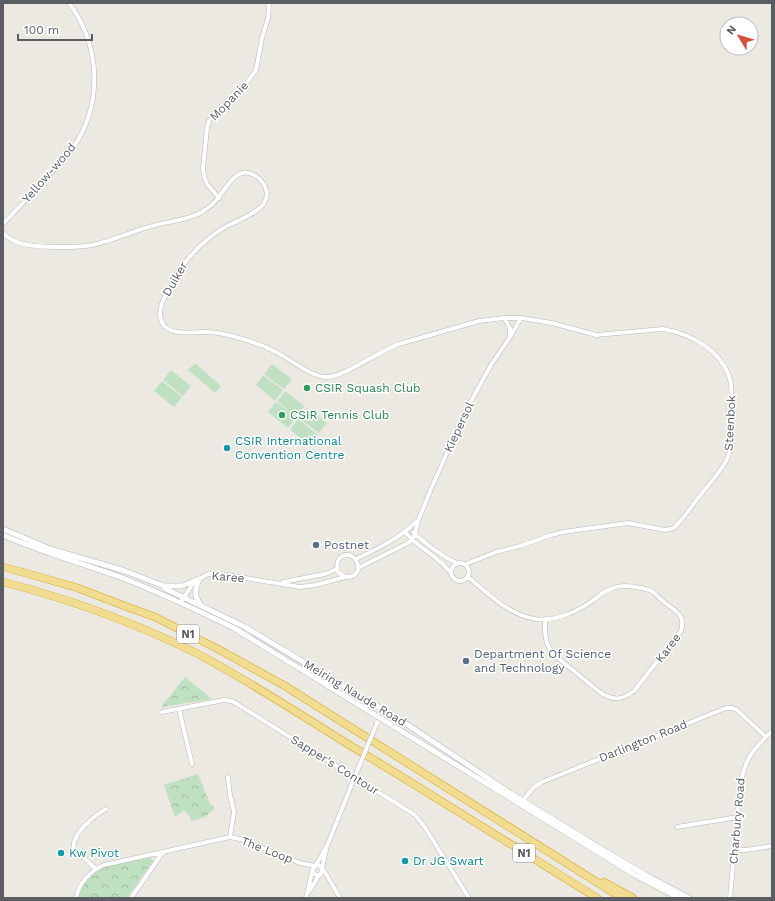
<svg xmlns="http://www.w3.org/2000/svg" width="775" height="901" viewBox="0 0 775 901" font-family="'Work Sans',sans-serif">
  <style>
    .forest { fill: url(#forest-crowns) }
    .pitch { fill: #c0e1c1 }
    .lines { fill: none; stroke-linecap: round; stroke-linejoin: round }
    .minor-casing { stroke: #b4b6bb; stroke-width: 5 }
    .tertiary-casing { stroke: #b4b6bb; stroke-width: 6 }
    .motorway-casing { stroke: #d6a317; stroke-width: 8 }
    .minor { stroke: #fff; stroke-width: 4 }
    .tertiary { stroke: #fff; stroke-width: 5 }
    .motorway { stroke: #f1dd92; stroke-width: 7 }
    .minor-bridge-casing { stroke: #b4b6bb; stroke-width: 5; stroke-linecap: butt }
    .minor-bridge { stroke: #fff; stroke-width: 4 }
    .leisure-dot { fill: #2e9e5b; stroke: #fff; stroke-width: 1.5 }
    .culture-dot { fill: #0f9aa8; stroke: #fff; stroke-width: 1.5 }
    .service-dot { fill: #5c6f8a; stroke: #fff; stroke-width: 1.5 }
    .labels { text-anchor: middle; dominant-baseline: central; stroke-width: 3; stroke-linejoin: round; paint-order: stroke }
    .shield { fill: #fff; stroke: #8c8e90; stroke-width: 1 }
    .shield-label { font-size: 11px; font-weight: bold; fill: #5a5d61 }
    .street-label { font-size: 12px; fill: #5a5d61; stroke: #fff }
    .leisure-label { font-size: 12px; fill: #27864d; stroke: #fff; text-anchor: start }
    .culture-label { font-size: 12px; fill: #0d838f; stroke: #fff; text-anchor: start }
    .service-label { font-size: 12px; fill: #4e5e75; stroke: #fff; text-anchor: start }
  </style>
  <defs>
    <pattern id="forest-crowns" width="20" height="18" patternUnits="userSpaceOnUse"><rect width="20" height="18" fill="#c0e1c1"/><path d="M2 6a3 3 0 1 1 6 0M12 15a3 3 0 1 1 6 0" fill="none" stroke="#9fbaa0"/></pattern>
  </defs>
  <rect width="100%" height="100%" fill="#ebe9e1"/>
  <path class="forest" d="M185,677L212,699L161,707Z
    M198,774L210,804L215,808L205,817L191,821L190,817L184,810L175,817L164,785Z
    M148,857H150L153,861L127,898H78C89,863 117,864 148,857Z"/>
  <path class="pitch" d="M195,363L221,386L215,393L188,370Z
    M272,364L292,379L284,389L264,374Z
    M171,370L191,386L183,396L163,380Z
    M263,375L283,390L275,401L256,385Z
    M162,381L182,397L174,407L154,391Z
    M285,391L304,406L296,417L277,401Z
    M276,402L296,417L288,428L268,412Z
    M307,408L327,423L319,433L299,418Z
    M298,419L318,435L310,445L290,430Z"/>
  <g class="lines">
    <g class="minor-casing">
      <path id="minor" d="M219,198L207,184L204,176L203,168L207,128L209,121L215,112L248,81L256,70L262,38L268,18L269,3
        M3,224C18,208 34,192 49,175C57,166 66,158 73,148C103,104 101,46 69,3
        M3,233C8,238 13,241 19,243C35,248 76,248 92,245C113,241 132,231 152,226C168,221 187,221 202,212C208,208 214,204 218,198C227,187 237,165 254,175C264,181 271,193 264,203C258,213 237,221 227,226C202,240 185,258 172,284C167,293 160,303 160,314C161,338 191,332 206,332C213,332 221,333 228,335C244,339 261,344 276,352C290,359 310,376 325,377C343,378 379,351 399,344L479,321L504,318H521L552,323L596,335L663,329C691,334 721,350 730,379C733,391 731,406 731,419C731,431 733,449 726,461C720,472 711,482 703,492C693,504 685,517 674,528L665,530L628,523L563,532L551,535L520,546L496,552L466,564
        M504,318L510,328V337
        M405,532C418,548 438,556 451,573
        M413,532C426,544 441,556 457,563
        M356,559C377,549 400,538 417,521
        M451 572a9 9 0 1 1 18 0a9 9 0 1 1-18 0Z
        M358,568L406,544L412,540L415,534L418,521L431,489L465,412L491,365L510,337L521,318
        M468,577C487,593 509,615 535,619C553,622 577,612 592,601C599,596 604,591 613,588C623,584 641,587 652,591C656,594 659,598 664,602C675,611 686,614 681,631L634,691C622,700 614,701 601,693L553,654C544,641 545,634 545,619
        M283,582L325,574L337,569
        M181,602L192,585L199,579L208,574H221L300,587L316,585L345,577C371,578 353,543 339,559C336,563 337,568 338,572L345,577
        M179,709L192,764
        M162,712L224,700L232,701L237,704L415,815L424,826L469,898
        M228,777L230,795L234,812L230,837
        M521,803L533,788L542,782L726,708H733L737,710L766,737
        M677,827L738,817
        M735,850H746L772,846
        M316,865L327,846L358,769
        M322,868L326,850
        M96,869L74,849C70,835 95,815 106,809
        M323,869L340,898
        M309,892L319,875
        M76,898C79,883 90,871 104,865L230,837L240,839L300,863L315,866
        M131,898L163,852
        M306,898L313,868L318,865L321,867L323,869L320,875H316L313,872
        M730,898L740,788C744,760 752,750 772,731"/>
    </g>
    <g class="tertiary-casing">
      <path id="tertiary" d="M3,529L50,549L122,570L164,586L166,589L245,627L402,721L510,793L603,850L651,878L689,898
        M3,535C41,552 81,563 120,577C159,592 197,610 234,628L601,854L635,875L679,898
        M199,579C196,588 193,595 200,604
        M165,586H182L199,579"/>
    </g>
    <g class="motorway-casing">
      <path id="motorway" d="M3,567L29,574L78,588L122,605L155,617L218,649L285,686L622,898
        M3,582C69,599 133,622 194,652C248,680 299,714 351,746C434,796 515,847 597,898
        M604,882L633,898"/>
    </g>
    <use href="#minor" class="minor"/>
    <use href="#tertiary" class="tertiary"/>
    <use href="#motorway" class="motorway"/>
    <g class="minor-bridge-casing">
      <path id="minor-bridge" d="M358,769L377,723"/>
    </g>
    <use href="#minor-bridge" class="minor-bridge"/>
  </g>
  <g class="leisure-dot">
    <circle cx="307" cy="388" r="4"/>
    <circle cx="282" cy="415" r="4"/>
  </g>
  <g class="culture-dot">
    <circle cx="227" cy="448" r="4"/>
    <circle cx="61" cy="853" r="4"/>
    <circle cx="405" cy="861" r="4"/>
  </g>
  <g class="service-dot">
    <circle cx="316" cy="545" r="4"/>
    <circle cx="466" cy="661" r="4"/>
  </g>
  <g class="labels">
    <g class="shield">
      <rect x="177" y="625" width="22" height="18" rx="3"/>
      <rect x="513" y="844" width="22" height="18" rx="3"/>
    </g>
    <g class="shield-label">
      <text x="188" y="634">N1</text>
      <text x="524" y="853">N1</text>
    </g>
    <g class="street-label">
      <text transform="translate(229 101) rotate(-46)">Mopanie</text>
      <text transform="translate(49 173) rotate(-49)">Yellow-wood</text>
      <text transform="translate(175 279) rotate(-60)">Duiker</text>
      <text transform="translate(730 423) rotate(-87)">Steenbok</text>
      <text transform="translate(459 427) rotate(-65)">Kiepersol</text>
      <text transform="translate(228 577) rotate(4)">Karee</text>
      <text transform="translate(668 648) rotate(-53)">Karee</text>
      <text transform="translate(355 693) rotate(31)">Meiring Naude Road</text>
      <text transform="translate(643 741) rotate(-22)">Darlington Road</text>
      <text transform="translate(335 765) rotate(32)">Sapper's Contour</text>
      <text transform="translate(737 821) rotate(-85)">Charbury Road</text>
      <text transform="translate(267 850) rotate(21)">The Loop</text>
    </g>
    <g class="leisure-label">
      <text x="315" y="388">CSIR Squash Club</text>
      <text x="290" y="415">CSIR Tennis Club</text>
    </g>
    <g class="culture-label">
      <text x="235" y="441">CSIR International<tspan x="235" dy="14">Convention Centre</tspan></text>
      <text x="69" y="853">Kw Pivot</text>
      <text x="413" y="861">Dr JG Swart</text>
    </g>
    <g class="service-label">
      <text x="324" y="545">Postnet</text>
      <text x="474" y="654">Department Of Science<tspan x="474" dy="14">and Technology</tspan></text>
    </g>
  </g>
  <rect width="775" height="901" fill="none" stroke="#5a5d61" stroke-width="8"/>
  <g transform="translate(739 36) rotate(308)"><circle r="19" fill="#ffffff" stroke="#bdbec0"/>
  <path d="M0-3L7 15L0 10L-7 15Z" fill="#d74f3c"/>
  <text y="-6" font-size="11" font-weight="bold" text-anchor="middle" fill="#5a5d61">N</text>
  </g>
  <path d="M18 34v6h74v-6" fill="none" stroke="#5a5d61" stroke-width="2"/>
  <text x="24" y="34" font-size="12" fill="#5a5d61" stroke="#ffffff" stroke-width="3" paint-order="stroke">100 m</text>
</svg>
